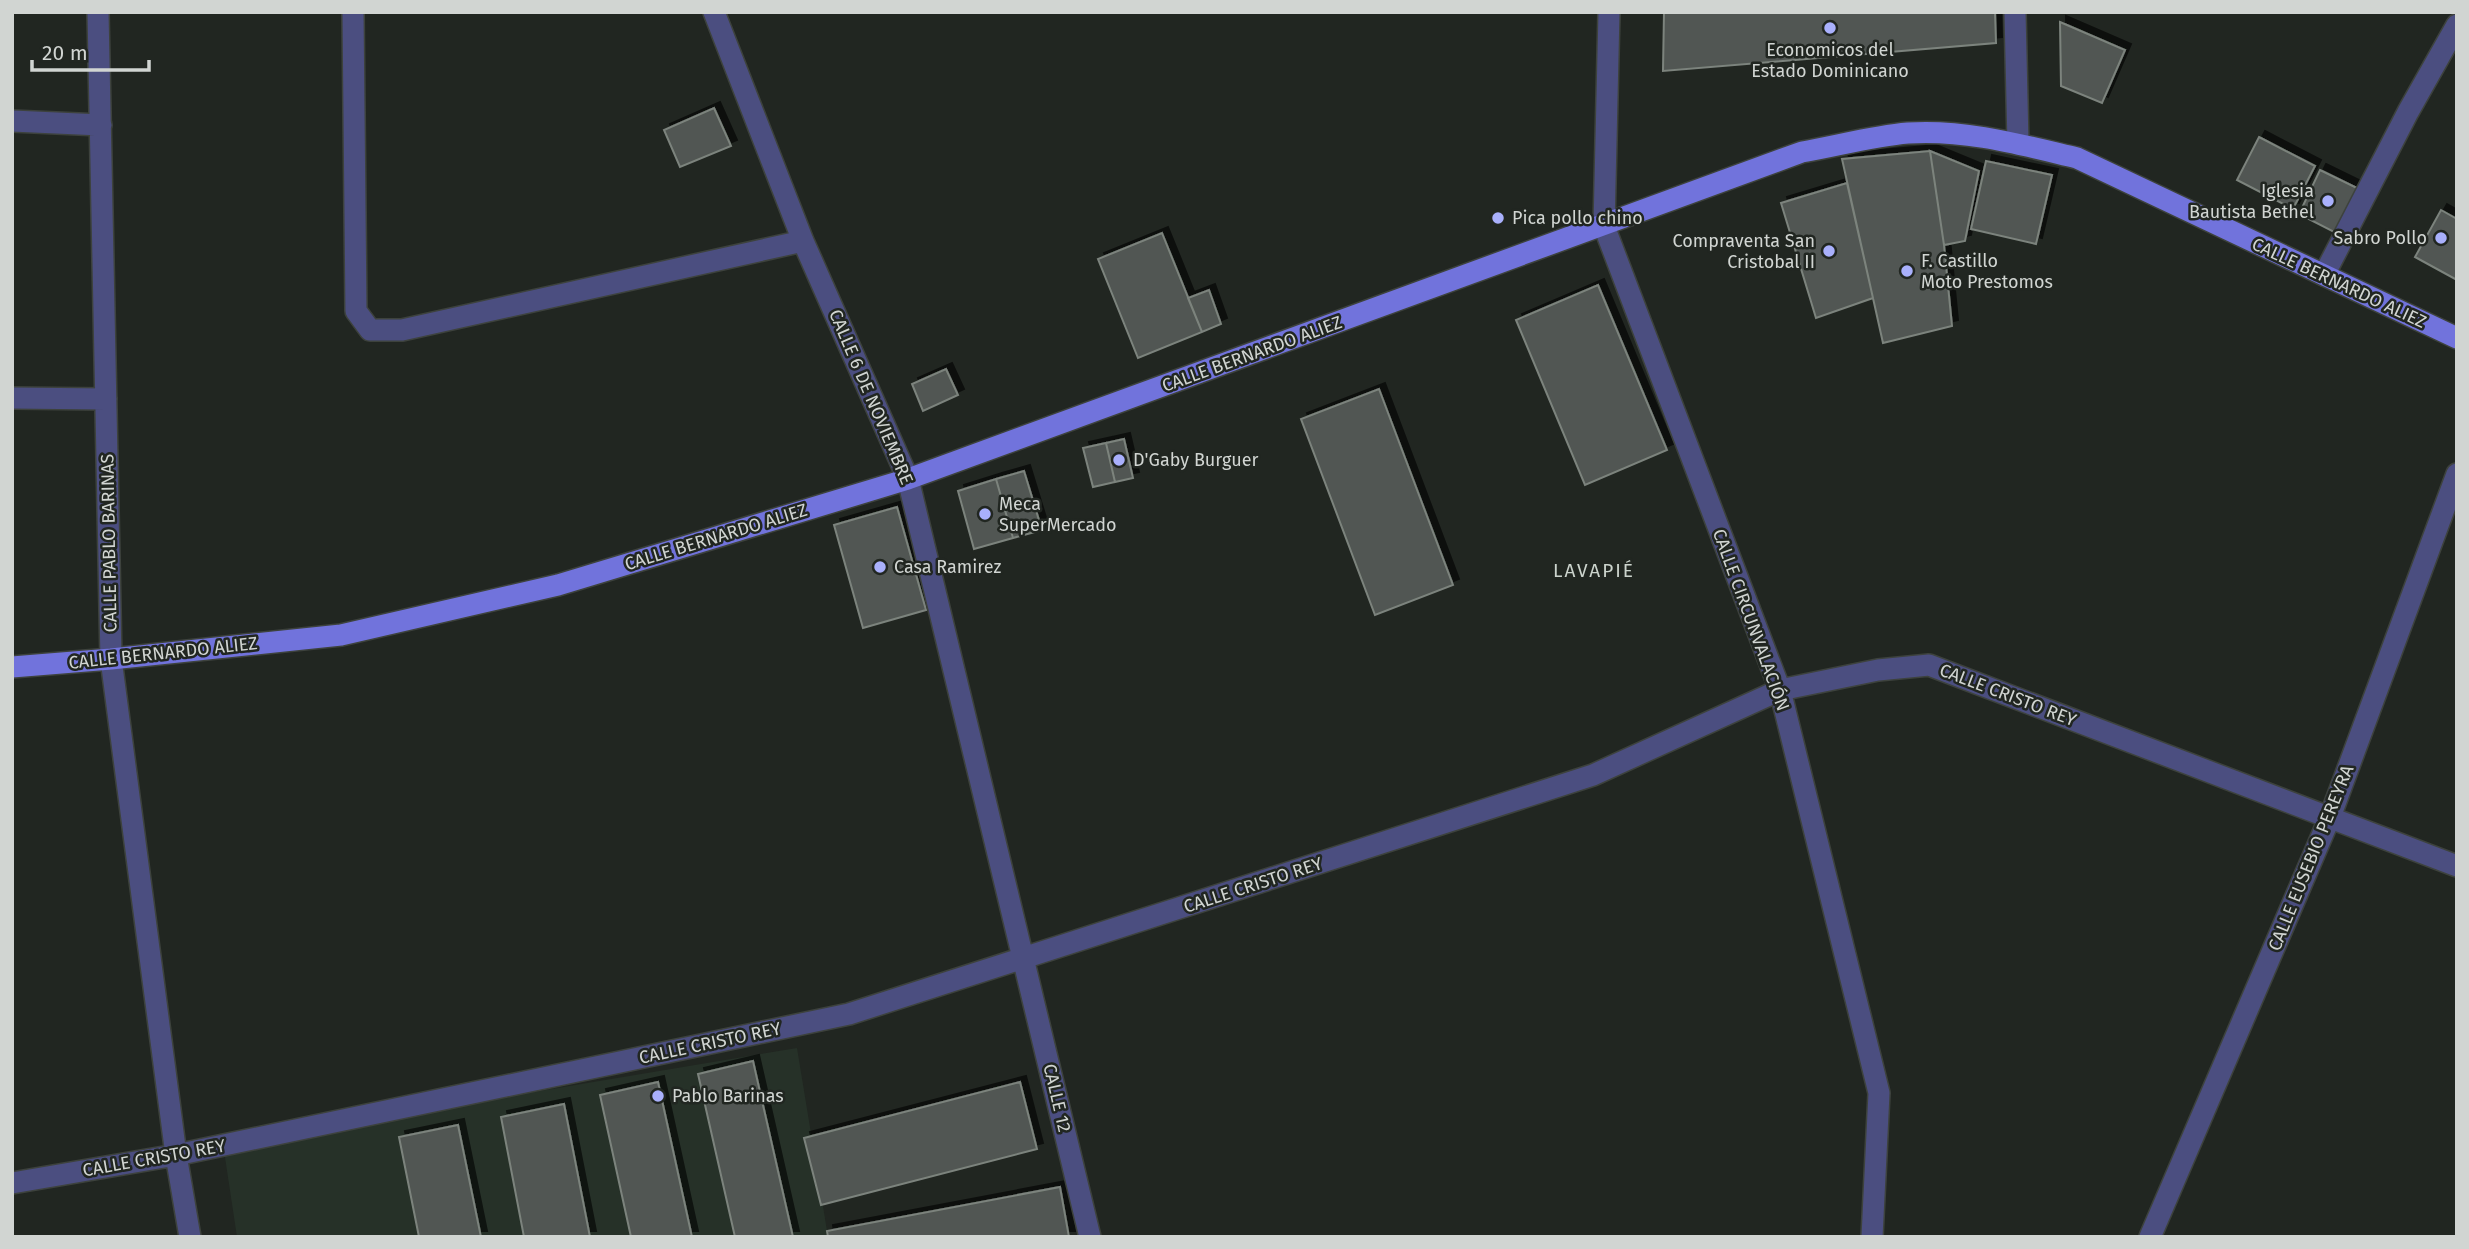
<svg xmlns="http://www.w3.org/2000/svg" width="2469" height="1249" viewBox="0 0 2469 1249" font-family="'Fira Sans',sans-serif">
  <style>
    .built { fill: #263128 }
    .building { fill: #515752; stroke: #7c837d; stroke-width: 2; filter: url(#shadow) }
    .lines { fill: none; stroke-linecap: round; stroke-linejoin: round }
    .minor-casing { stroke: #3d423d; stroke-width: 24 }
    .major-casing { stroke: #3d423d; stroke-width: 24 }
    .minor { stroke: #4b4e80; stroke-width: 21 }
    .major { stroke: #7173dc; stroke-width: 21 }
    .poi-dot { fill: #a9b0fc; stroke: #212621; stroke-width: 2.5 }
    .labels { text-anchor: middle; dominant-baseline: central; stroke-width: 5; stroke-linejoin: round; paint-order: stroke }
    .poi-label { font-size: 18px; fill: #d1d5d2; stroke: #212621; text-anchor: start }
    .street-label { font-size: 18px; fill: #d1d5d2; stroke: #212621 }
    .neighbourhood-label { font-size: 19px; letter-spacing: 2px; fill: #ccd4cd; stroke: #212621 }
  </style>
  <defs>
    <filter id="shadow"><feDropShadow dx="6" dy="-6" stdDeviation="0" flood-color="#0009"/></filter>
  </defs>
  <rect width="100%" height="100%" fill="#212621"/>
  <path class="built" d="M797,1048L828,1237H237L223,1144Z"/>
  <path class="building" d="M1664,12H1995L1996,43L1663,71Z
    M2060,22L2125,50L2102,103L2061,86Z
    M714,108L731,146L680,167L664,130Z
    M2259,137L2315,166L2293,209L2237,180Z
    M1930,151L1979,171L1965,241L1944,245Z
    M1930,151L1944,245L1952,326L1883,343L1842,159Z
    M1986,161L2052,175L2036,244L1971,229Z
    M2320,170L2357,188L2336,233L2299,214Z
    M1847,183L1873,298L1816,318L1781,203Z
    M2441,210L2457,219V280L2415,257Z
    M1162,233L1202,332L1138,358L1098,259Z
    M1598,285L1667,450L1585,485L1516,320Z
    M1209,290L1221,324L1202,332L1188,298Z
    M946,369L958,395L923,411L912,384Z
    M1379,389L1453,585L1375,615L1301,419Z
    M1124,439L1133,478L1115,482L1106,443Z
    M1106,443L1115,482L1093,487L1083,448Z
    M1024,471L1042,530L1013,538L996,479Z
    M996,479L1013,538L974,549L958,491Z
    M897,507L926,610L863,628L834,525Z
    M753,1061L793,1237H735L698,1074Z
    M658,1082L692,1237H631L600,1095Z
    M1020,1082L1037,1149L821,1205L804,1138Z
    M564,1104L590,1237H524L501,1117Z
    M458,1125L481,1237H419L399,1137Z
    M1060,1187L1069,1237H828L827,1231Z"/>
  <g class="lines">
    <g class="minor-casing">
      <path id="minor" d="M98,12L111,659L176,1155L190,1237
        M353,12L356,311L370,330H402L803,241
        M714,12L803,241L908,479L1090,1237
        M1609,12L1604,226L1780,690L1879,1093L1872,1237
        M2015,12L2018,144
        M12,121L101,125
        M2324,275L2408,112L2457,25
        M12,398L106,399
        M12,1183L176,1155L849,1014L1593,775L1780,690L1878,670L1929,665L2457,866
        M2150,1237L2330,817L2457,474"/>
    </g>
    <g class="major-casing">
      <path id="major" d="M12,667L111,659L341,635L558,585L908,479L1802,152C1837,146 1873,136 1908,133C1965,129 2022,145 2077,158L2457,338"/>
    </g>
    <use href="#minor" class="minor"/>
    <use href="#major" class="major"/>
  </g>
  <g class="poi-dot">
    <circle cx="1830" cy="28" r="7"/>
    <circle cx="2328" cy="201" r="7"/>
    <circle cx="1498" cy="218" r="7"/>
    <circle cx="2441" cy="238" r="7"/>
    <circle cx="1829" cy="251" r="7"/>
    <circle cx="1907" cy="271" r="7"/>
    <circle cx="1119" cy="460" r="7"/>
    <circle cx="985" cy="514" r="7"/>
    <circle cx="880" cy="567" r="7"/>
    <circle cx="658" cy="1096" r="7"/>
  </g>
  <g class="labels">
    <g class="poi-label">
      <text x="1830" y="50" text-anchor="middle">Economicos del<tspan x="1830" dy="21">Estado Dominicano</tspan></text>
      <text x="2314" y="191" text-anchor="end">Iglesia<tspan x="2314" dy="21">Bautista Bethel</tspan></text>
      <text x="1512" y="218">Pica pollo chino</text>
      <text x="2427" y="238" text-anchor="end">Sabro Pollo</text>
      <text x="1815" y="241" text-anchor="end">Compraventa San<tspan x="1815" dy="21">Cristobal II</tspan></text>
      <text x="1921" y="261">F. Castillo<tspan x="1921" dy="21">Moto Prestomos</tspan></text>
      <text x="1133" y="460">D'Gaby Burguer</text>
      <text x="999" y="504">Meca<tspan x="999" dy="21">SuperMercado</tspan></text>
      <text x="894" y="567">Casa Ramirez</text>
      <text x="672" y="1096">Pablo Barinas</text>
    </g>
    <g class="street-label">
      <text transform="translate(2339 283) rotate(25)">CALLE BERNARDO ALIEZ</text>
      <text transform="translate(1252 354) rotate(-20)">CALLE BERNARDO ALIEZ</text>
      <text transform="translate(871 397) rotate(67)">CALLE 6 DE NOVIEMBRE</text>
      <text transform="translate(716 537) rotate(-17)">CALLE BERNARDO ALIEZ</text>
      <text transform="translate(109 543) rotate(-91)">CALLE PABLO BARINAS</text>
      <text transform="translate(1751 620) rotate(70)">CALLE CIRCUNVALACIÓN</text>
      <text transform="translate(163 653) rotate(-6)">CALLE BERNARDO ALIEZ</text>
      <text transform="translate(2008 695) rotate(21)">CALLE CRISTO REY</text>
      <text transform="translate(2311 858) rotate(-68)">CALLE EUSEBIO PEREYRA</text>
      <text transform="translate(1253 885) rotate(-18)">CALLE CRISTO REY</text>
      <text transform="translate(710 1043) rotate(-12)">CALLE CRISTO REY</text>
      <text transform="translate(1057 1098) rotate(77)">CALLE 12</text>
      <text transform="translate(154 1158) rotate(-10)">CALLE CRISTO REY</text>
    </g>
    <g class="neighbourhood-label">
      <text x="1594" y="570">LAVAPIÉ</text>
    </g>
  </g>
  <rect width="2469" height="1249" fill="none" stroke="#d1d5d2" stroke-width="28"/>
  <path d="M32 60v10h117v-10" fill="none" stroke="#d1d5d2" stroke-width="3.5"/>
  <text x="42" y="60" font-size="21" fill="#d1d5d2" stroke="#212621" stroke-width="5" paint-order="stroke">20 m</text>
</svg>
